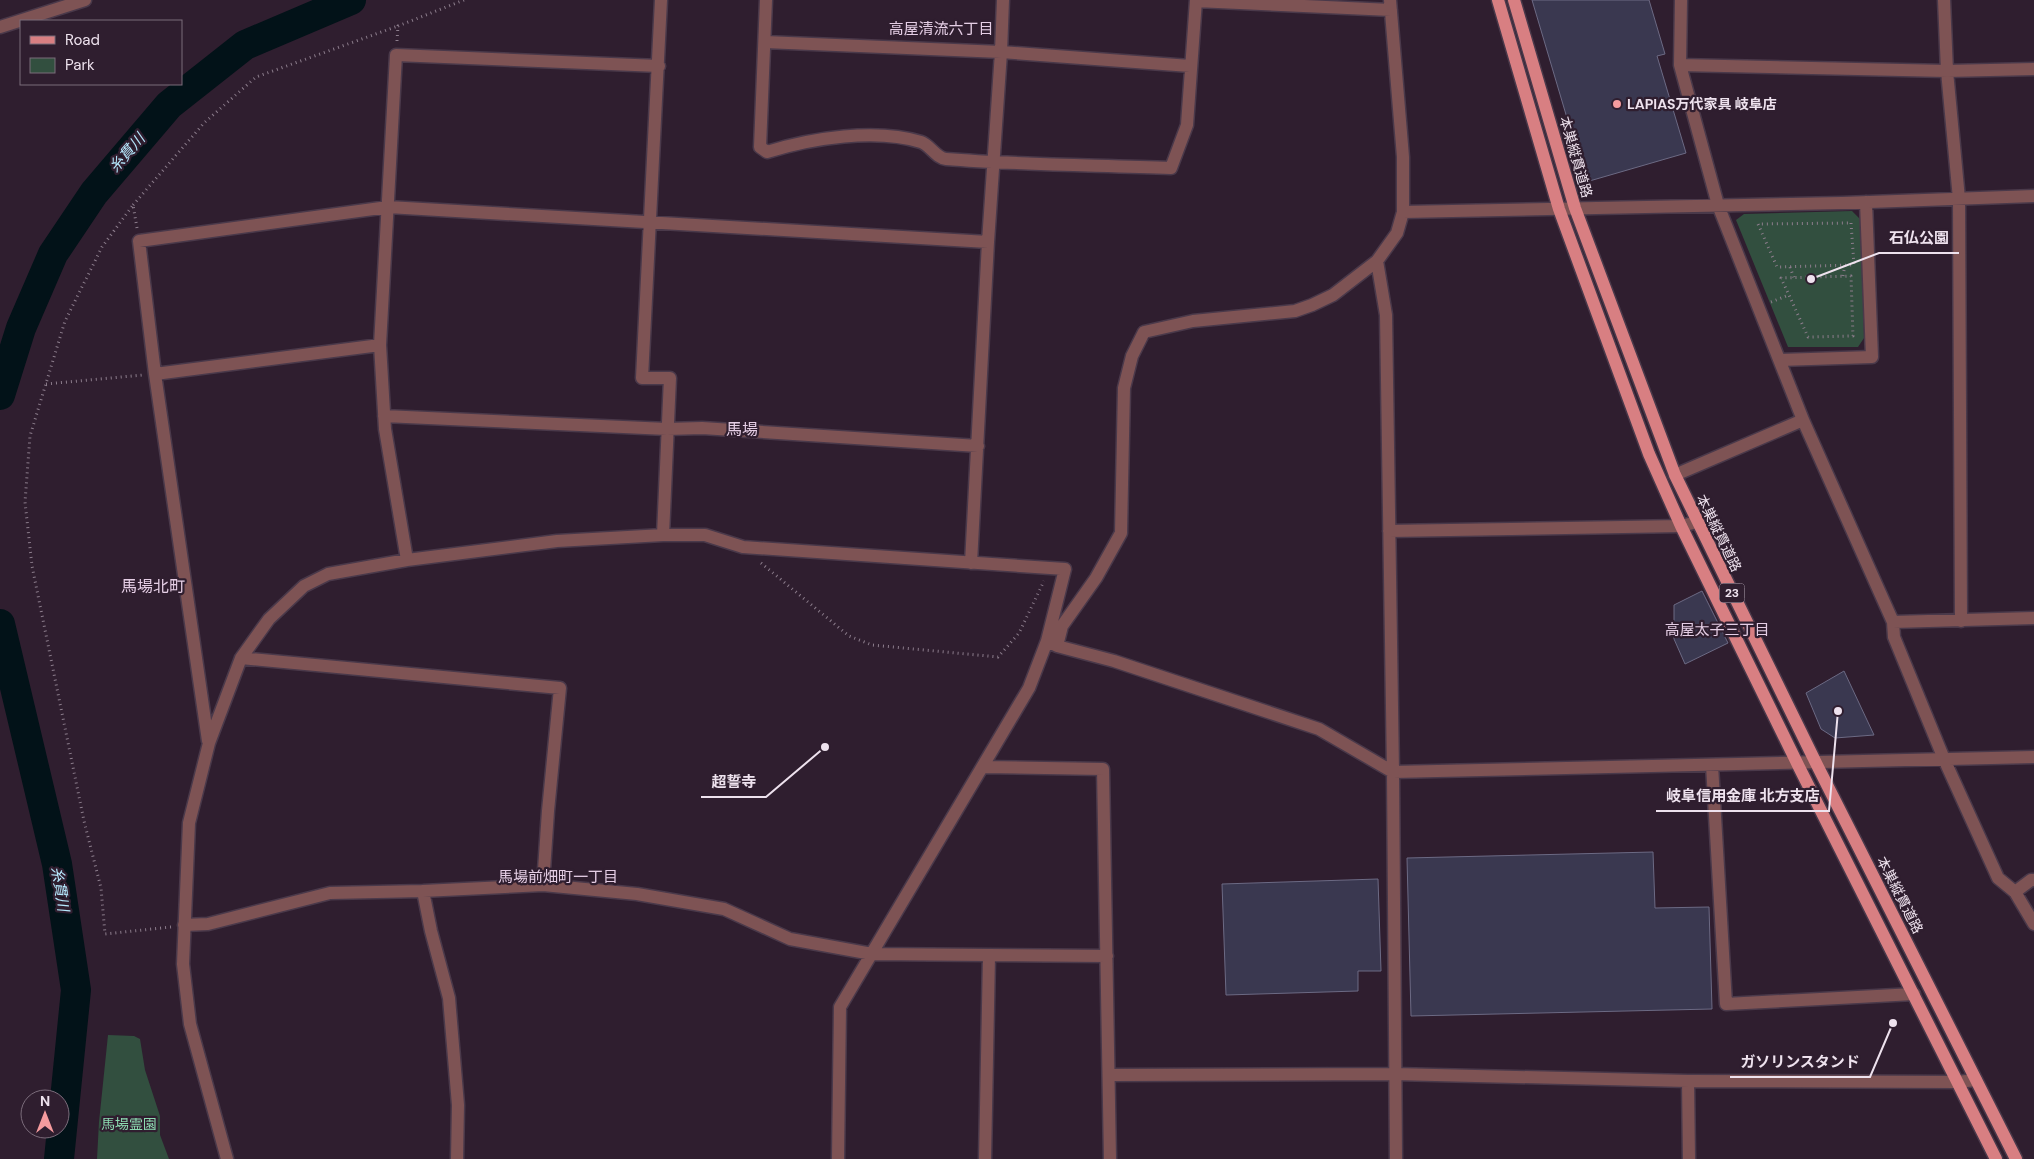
<svg xmlns="http://www.w3.org/2000/svg" width="2034" height="1159" viewBox="0 0 2034 1159" font-family="'DM Sans','Noto Sans JP',sans-serif">
  <style>
    .green { fill: #324f3f }
    .lines { fill: none; stroke-linecap: round; stroke-linejoin: round }
    .river { stroke: #021218; stroke-width: 30 }
    .building { fill: #3a3850; stroke: #6c6a84 }
    .minor-casing { stroke: #4a394a; stroke-width: 15 }
    .primary-casing { stroke: #4a394a; stroke-width: 15 }
    .path { stroke: #8c7d8c; stroke-width: 3; stroke-dasharray: 1 4; stroke-linecap: butt }
    .minor { stroke: #7e5354; stroke-width: 12 }
    .primary { stroke: #d87f82; stroke-width: 12 }
    .poi-dot { fill: #f59b9e; stroke: #2f1e2f; stroke-width: 2 }
    .labels { text-anchor: middle; dominant-baseline: central; stroke-width: 4.5; stroke-linejoin: round; paint-order: stroke }
    .shield { fill: #2f1e2f; stroke: #b5a7b5; stroke-width: 1 }
    .shield-label { font-size: 12px; font-weight: bold; fill: #eee2ee }
    .poi-label { font-size: 14px; font-weight: bold; fill: #eee2ee; stroke: #2f1e2f; text-anchor: start }
    .street-label { font-size: 14px; fill: #eee2ee; stroke: #2f1e2f }
    .park-label { font-size: 14px; fill: #8ddcb2; stroke: #2f1e2f }
    .neighbourhood-label { font-size: 15px; fill: #e5cee5; stroke: #2f1e2f }
    .water-label { font-size: 15px; font-style: italic; fill: #b5e8fd; stroke: #2f1e2f }
    .quarter-label { font-size: 16px; fill: #e5cee5; stroke: #2f1e2f }
    .leader { fill: none; stroke: #eee2ee; stroke-width: 2 }
    .callout-dot { fill: #eee2ee; stroke: #2f1e2f; stroke-width: 2 }
    .callout-label { font-size: 15px; text-anchor: middle; font-weight: bold; fill: #eee2ee; stroke: #2f1e2f; stroke-width: 4.5; stroke-linejoin: round; paint-order: stroke }
  </style>
  <rect width="100%" height="100%" fill="#2f1e2f"/>
  <path class="green" d="M1852,211L1861,220L1864,338L1858,347H1788L1736,220L1744,214Z
    M108,1035L134,1036L140,1039L145,1070L160,1116V1135L169,1159H97L99,1122Z"/>
  <g class="lines">
    <path class="river" d="M0,395L21,328L53,254L94,193L169,105L245,45L351,0
      M0,624L57,864L76,990L59,1159"/>
  </g>
  <path class="building" d="M1532,0H1649L1665,54L1657,56L1686,153L1586,182Z
    M1702,591L1728,643L1685,664L1674,639V605Z
    M1844,671L1874,735L1835,738L1821,729L1806,693Z
    M1653,852L1655,908L1709,907L1712,1009L1411,1016L1407,858Z
    M1378,879L1381,971H1358V991L1226,995L1222,884Z"/>
  <g class="lines">
    <g class="minor-casing">
      <path id="minor" d="M661,0L642,378H670L663,535
        M766,0L760,147L767,152C812,138 876,128 921,142C930,145 936,158 946,159C1020,165 1096,165 1171,168L1187,125L1196,0
        M1681,0L1680,65L1718,205L1803,420L1893,622L1894,637L1944,759L1998,878L2015,892L2034,924
        M1944,0L1947,71L1959,199L1961,621
        M1196,1L1391,10
        M0,27L85,0
        M765,42L1001,52L1190,66
        M1680,65L1947,71L2034,69
        M1403,212L1842,203L2034,196
        M988,242L1001,52L1003,0
        M1377,261L1386,315L1393,772L1396,1159
        M1780,360L1872,357L1866,202
        M155,374L380,345
        M384,416L667,429L702,428L978,446
        M1675,475L1803,420
        M1389,531L1681,526L1697,522
        M407,560L385,429L380,345L396,55L659,66
        M1893,622L2034,618
        M1047,641L1057,646L1114,661L1319,729L1393,772L2034,757
        M1057,646L1062,626L1096,578L1121,533L1124,388L1132,356L1144,332L1193,321L1295,311L1312,305L1333,295L1377,261L1397,233L1403,212V157L1390,0
        M241,658L560,688L548,811L543,885
        M208,741L155,374L139,241L388,207L988,242L971,563
        M1712,765L1726,1004L1914,994
        M983,767L1103,769L1110,1159
        M423,891L431,931L449,998L458,1105L457,1159
        M2015,892L2031,880H2034
        M184,925L208,924L330,893L423,891L543,885L637,894L724,909L790,939L872,954L1107,956
        M1110,1075L1395,1074L1688,1081L1957,1082L1976,1080
        M1688,1081L1689,1159
        M227,1159L190,1024L183,964L189,823L209,743L241,658L269,619L304,586L328,574L407,560L557,541L663,535H705L743,547L1065,569L1047,641L1029,688L840,1007L838,1159
        M985,1159L989,956"/>
    </g>
    <g class="primary-casing">
      <path id="primary" d="M1498,0L1559,209L1649,454L1681,526L1797,763L1996,1159
        M1514,0L1575,208L1675,475L1815,761L2016,1159"/>
    </g>
    <path class="path" d="M397,41L398,26L464,0
      M133,205L204,123L256,77L398,26
      M1851,223L1854,265L1777,267L1758,224Z
      M137,228L133,205L102,247L65,321L30,436L25,502L32,566L84,821L101,888L105,934L171,927
      M1790,267L1794,278
      M1843,276L1845,265
      M1771,302L1789,295L1808,337L1853,336L1851,276L1781,278L1789,295
      M46,384L143,375
      M761,563L849,636L872,645L998,657L1019,633L1044,581"/>
    <use href="#minor" class="minor"/>
    <use href="#primary" class="primary"/>
  </g>
  <circle class="poi-dot" cx="1617" cy="104" r="5"/>
  <g class="labels">
    <rect class="shield" x="1719.5" y="583.5" width="25" height="19" rx="4"/>
    <g class="shield-label">
      <text x="1732" y="593">23</text>
    </g>
    <g class="poi-label">
      <text x="1627" y="104">LAPIAS万代家具 岐阜店</text>
    </g>
    <g class="street-label">
      <text transform="translate(1576 157) rotate(74)">本巣縦貫道路</text>
      <text transform="translate(1719 533) rotate(64)">本巣縦貫道路</text>
      <text transform="translate(1900 895) rotate(63)">本巣縦貫道路</text>
    </g>
    <g class="park-label">
      <text x="129" y="1124">馬場霊園</text>
    </g>
    <g class="neighbourhood-label">
      <text x="941" y="29">高屋清流六丁目</text>
      <text x="1717" y="630">高屋太子三丁目</text>
      <text x="558" y="877">馬場前畑町一丁目</text>
    </g>
    <g class="water-label">
      <text transform="translate(127 153) rotate(-49)">糸貫川</text>
      <text transform="translate(60 889) rotate(81)">糸貫川</text>
    </g>
    <g class="quarter-label">
      <text x="742" y="429">馬場</text>
      <text x="153" y="586">馬場北町</text>
    </g>
  </g>
  <path class="leader" d="M1811 279L1879 253H1959M825 747L766 797H701M1838 711L1829 811H1656M1893 1023L1870 1077H1730"/>
  <g class="callout-dot">
    <circle cx="1811" cy="279" r="5"/>
    <circle cx="825" cy="747" r="5"/>
    <circle cx="1838" cy="711" r="5"/>
    <circle cx="1893" cy="1023" r="5"/>
  </g>
  <g class="callout-label">
    <text x="1919" y="243">石仏公園</text>
    <text x="734" y="787">超誓寺</text>
    <text x="1743" y="801">岐阜信用金庫 北方支店</text>
    <text x="1800" y="1067">ガソリンスタンド</text>
  </g>
  <rect x="20" y="20" width="162" height="65" fill="#2f1e2f" stroke="#7b6c7b"/>
  <rect x="30" y="36" width="25" height="8" fill="#d87f82" stroke="#7b6c7b"/>
  <text x="65" y="45" font-size="15" fill="#eee2ee">Road</text>
  <rect x="30" y="58" width="25" height="15" fill="#324f3f" stroke="#7b6c7b"/>
  <text x="65" y="70" font-size="15" fill="#eee2ee">Park</text>
  <g transform="translate(45 1114)"><circle r="24" fill="#2f1e2f" stroke="#7b6c7b"/>
  <path d="M0-4L9 19L0 12L-9 19Z" fill="#f59b9e"/>
  <text y="-8" font-size="14" font-weight="bold" text-anchor="middle" fill="#eee2ee">N</text>
  </g>
</svg>
